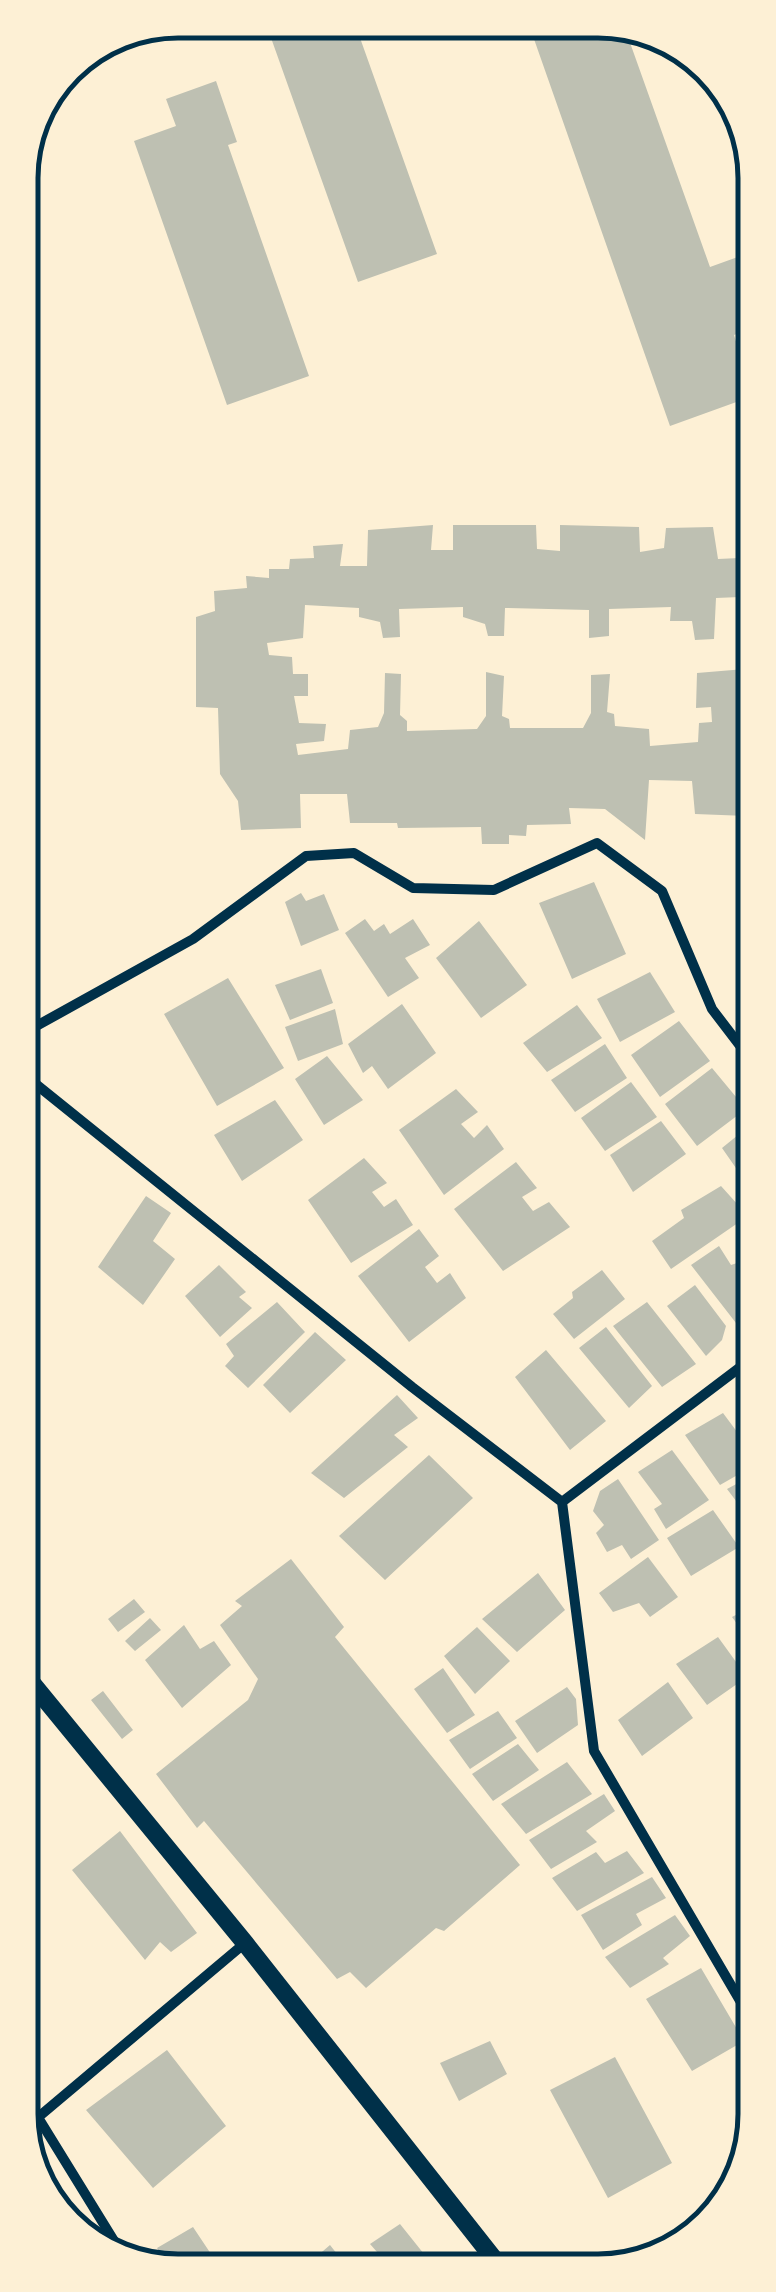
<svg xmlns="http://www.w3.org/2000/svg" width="776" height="2292" viewBox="0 0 776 2292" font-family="Montserrat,sans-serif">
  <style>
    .building { fill: #bec0b2 }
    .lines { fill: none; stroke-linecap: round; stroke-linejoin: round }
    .minor { stroke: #003049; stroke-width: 10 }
    .tertiary { stroke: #003049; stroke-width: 18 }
    .rim { fill: none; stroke: #003049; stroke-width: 5 }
  </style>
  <rect width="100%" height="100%" fill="#fdf0d5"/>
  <path class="building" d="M265,21H354L437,254L358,282Z
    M528,22L623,23L710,267L746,254L753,273V328L734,335L753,396L670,426Z
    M216,81L237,142L228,145L309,376L227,405L134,141L176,126L166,99Z
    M433,525L431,550H453V525H536L537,549L560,551V525L639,527L640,552L664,548L666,528L713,527L718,559L739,558L740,597L716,598L714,639L695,640L692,621H670L671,607L609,609V636L589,638V610L505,608L504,636H488L485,624L463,617V607L399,609L400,637L383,638L380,622L359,617V608L305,605L303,638L267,643L269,655L292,657L293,674H308V696H294L299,723L326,724L324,741L296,744L298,755L348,749L350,730L378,727L384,713L385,673L401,674L400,715L407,721V731L477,729L486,716V672L504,676L502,716L509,719L510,728H583L591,713V675L610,674L607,712L614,714L615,726L649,729L650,746L698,742L699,723L712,722L711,707L696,708L697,673L745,669L748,653H754V709L739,710L742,734L749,735L754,758V802L747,816L695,814L692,781L649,780L645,840L605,809L569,808L571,824L527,825L526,836L509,835V844H482L481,827L398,828L397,823H350L347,794H300L301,828L241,830L238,801L220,774L218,708L196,707V617L215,611L214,591L247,588L246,576L269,578V569H289L290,559L314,558L313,546L343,544L340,566H367L368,530Z
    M594,882L626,954L572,979L539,903Z
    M301,893L306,901L324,894L339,930L301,946L285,902Z
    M365,919L374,931L384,924L390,934L413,919L430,945L405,958L419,978L388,997L345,933Z
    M479,921L527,985L481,1018L436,958Z
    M321,969L333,1003L290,1020L275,985Z
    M650,972L675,1012L620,1042L597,999Z
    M228,978L284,1068L217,1106L164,1014Z
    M402,1004L436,1053L388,1089L372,1066L363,1073L348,1044Z
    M577,1005L602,1038L547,1072L523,1043Z
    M335,1009L343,1044L298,1061L285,1027Z
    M679,1021L710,1061L660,1097L631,1055Z
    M605,1044L627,1078L575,1112L551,1080Z
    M327,1056L363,1100L324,1125L295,1079Z
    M712,1068L746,1109L697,1146L665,1104Z
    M631,1082L657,1117L605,1151L581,1118Z
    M456,1089L478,1112L461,1124L474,1138L487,1125L504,1149L444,1195L399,1130Z
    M275,1100L303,1140L242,1181L214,1135Z
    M661,1121L686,1154L633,1192L610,1155Z
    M754,1122V1174L745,1181L722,1148Z
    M364,1158L387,1183L372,1192L384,1207L396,1199L413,1225L351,1263L308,1200Z
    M516,1162L537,1188L522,1197L533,1211L549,1202L570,1227L503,1271L454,1209Z
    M721,1186L748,1216L671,1269L652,1241L684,1218L681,1210Z
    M146,1196L171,1213L153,1241L175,1259L143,1305L98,1267Z
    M419,1229L439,1256L425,1267L437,1283L450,1273L466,1298L409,1342L358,1276Z
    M719,1246L731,1265L740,1262L754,1282L745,1293L755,1304V1323H736L691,1265Z
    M219,1265L246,1292L239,1297L252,1308L220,1337L185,1296Z
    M602,1270L625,1299L574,1339L553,1314L573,1298L572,1292Z
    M695,1285L726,1326L722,1340L706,1356L667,1306Z
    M277,1302L305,1332L248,1388L225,1366L234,1356L226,1344Z
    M647,1302L696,1364L662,1387L613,1326Z
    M606,1327L652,1386L629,1408L579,1348Z
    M315,1332L346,1360L290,1413L263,1385Z
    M546,1350L606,1421L570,1450L515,1377Z
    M397,1395L418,1418L394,1435L408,1447L344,1498L311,1473Z
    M723,1413L755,1456V1465L720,1485L685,1435Z
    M672,1450L709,1500L666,1529L654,1509L662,1504L638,1472Z
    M429,1455L473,1498L385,1580L339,1536Z
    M755,1474V1526L727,1489Z
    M618,1479L659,1540L631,1559L622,1545L607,1552L596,1533L604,1525L593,1511L600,1491Z
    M713,1510L739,1547L691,1576L667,1538Z
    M648,1557L678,1597L650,1617L639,1603L613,1612L599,1593Z
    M291,1559L344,1627L335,1637L520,1865L444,1931L436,1928L366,1988L350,1972L337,1979L204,1821L197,1828L156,1774L248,1700L258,1679L220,1625L242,1606L235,1601Z
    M538,1573L565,1610L517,1652L482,1619Z
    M134,1599L145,1612L118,1632L108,1619Z
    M755,1605V1648L732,1617Z
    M150,1618L161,1630L135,1651L125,1641Z
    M184,1625L200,1649L214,1641L231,1665L182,1708L145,1660Z
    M477,1627L510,1661L475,1694L444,1656Z
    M718,1637L747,1677L707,1705L676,1664Z
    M443,1668L475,1715L447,1733L414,1689Z
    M668,1682L693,1718L642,1756L618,1720Z
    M567,1687L576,1699L578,1725L537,1753L515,1721Z
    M103,1691L133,1730L122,1739L91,1700Z
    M498,1711L517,1738L470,1769L449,1740Z
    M518,1744L539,1770L493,1801L472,1774Z
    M567,1762L592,1794L526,1834L501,1804Z
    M604,1794L615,1811L586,1831L597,1842L551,1869L529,1840Z
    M120,1831L197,1933L171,1952L160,1942L145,1960L72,1870Z
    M627,1851L644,1873L577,1911L552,1878L596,1852L605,1863Z
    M652,1877L666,1898L636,1914L642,1925L603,1950L581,1915Z
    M675,1915L690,1936L663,1958L669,1964L630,1988L605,1957Z
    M701,1968L744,2041L692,2071L646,1999Z
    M490,2041L507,2074L459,2101L440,2063Z
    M167,2050L226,2126L153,2188L86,2110Z
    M615,2057L672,2163L608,2198L550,2090Z
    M400,2224L436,2269H392L370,2244Z
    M193,2227L221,2269H170L157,2248Z
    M330,2245L349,2269H302Z"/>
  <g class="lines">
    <path class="minor" d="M22,1034L193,939L306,856L354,853L413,888L494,890L597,843L662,891L712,1009L754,1064
      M22,1073L412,1387L562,1502L594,1751L756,2028
      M562,1502L755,1356
      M23,2093L124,2257
      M23,2130L245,1943"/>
    <path class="tertiary" d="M22,1671L245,1943L502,2269"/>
  </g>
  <path d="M0 0H776V2292H0ZM178 38H598A140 140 0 0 1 738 178V2114A140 140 0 0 1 598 2254H178A140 140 0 0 1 38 2114V178A140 140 0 0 1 178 38Z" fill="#fdf0d5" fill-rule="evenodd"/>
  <path class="rim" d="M178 38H598A140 140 0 0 1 738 178V2114A140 140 0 0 1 598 2254H178A140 140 0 0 1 38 2114V178A140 140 0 0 1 178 38Z"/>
</svg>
